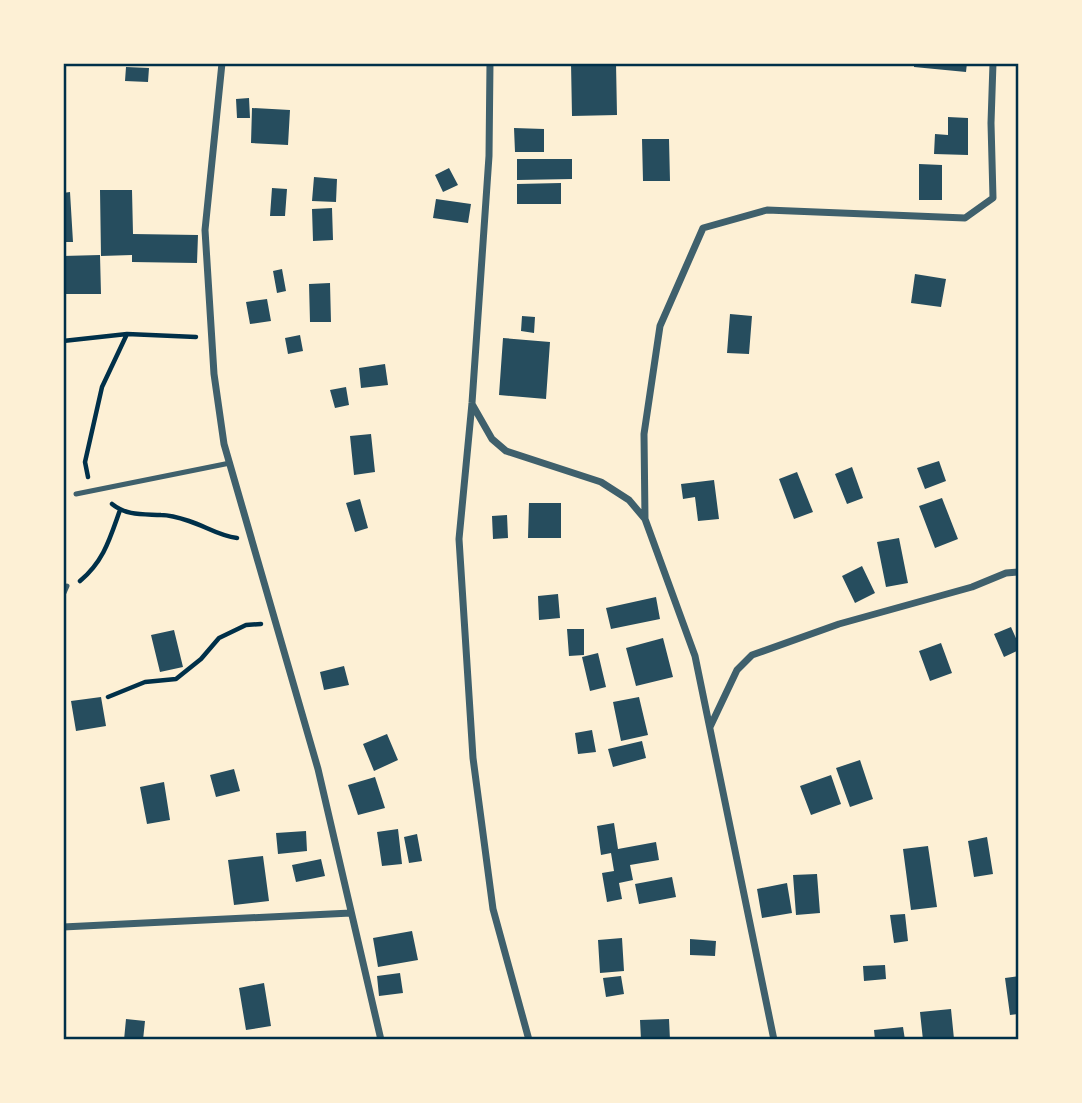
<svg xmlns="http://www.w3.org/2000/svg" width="1082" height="1103" viewBox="0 0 1082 1103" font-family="'PT Sans Narrow',sans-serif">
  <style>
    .building { fill: #264d5e }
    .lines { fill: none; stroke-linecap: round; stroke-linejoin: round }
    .path { stroke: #003049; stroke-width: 4.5 }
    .service { stroke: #3f606c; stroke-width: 5 }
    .minor { stroke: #3f606c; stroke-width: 7 }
    .neatline { fill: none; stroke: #003049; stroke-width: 2.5 }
  </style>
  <rect width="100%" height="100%" fill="#fdf0d5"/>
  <path class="building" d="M571,63H616L617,115L572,116Z
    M914,63H967L966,72L914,67Z
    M126,67L149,68L148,82L125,81Z
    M249,98L250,118H237L236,99Z
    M252,108L290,110L288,145L251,143Z
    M948,117L968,118V155L934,154L935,134L948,135Z
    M514,128L544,129V152H515Z
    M642,139H669L670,181H643Z
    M517,159H572V179L517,180Z
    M919,164L942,165V200H919Z
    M449,168L458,185L443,192L435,175Z
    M314,177L337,179L336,202L312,201Z
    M561,183V204H517V184Z
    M272,188L287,189L285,216H270Z
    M100,190H132L133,234L198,235L197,263L132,262V255L101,256Z
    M70,192L73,242H63V193Z
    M436,199L471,204L468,223L433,218Z
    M332,208L333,240L313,241L312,209Z
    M100,255L101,294H63V256Z
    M282,269L286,291L277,293L273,271Z
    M915,274L946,279L941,307L911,303Z
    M330,283L331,322H310L309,284Z
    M267,299L271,321L250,324L246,302Z
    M730,314L752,316L749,354L727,353Z
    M522,316L535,317L534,333L521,331Z
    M300,335L303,351L288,354L285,338Z
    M503,338L550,342L546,399L499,395Z
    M385,364L388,385L361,388L359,368Z
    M346,387L349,405L335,408L330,390Z
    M371,434L375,472L354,475L350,436Z
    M939,461L946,481L925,489L917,468Z
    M852,467L863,498L847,504L835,474Z
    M797,472L813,512L794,519L779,479Z
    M714,480L719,519L698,521L695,497L683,499L681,484Z
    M942,498L958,539L935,548L919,506Z
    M360,499L368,528L355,532L346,503Z
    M529,503H561V538H528Z
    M507,515L508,538L493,539L492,516Z
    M899,538L908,583L886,587L877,542Z
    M862,566L875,593L855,603L842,576Z
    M558,594L560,618L539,620L538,596Z
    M656,597L660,619L611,629L606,608Z
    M1011,627L1019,645V650L1004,657L994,634Z
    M567,629H584V655L569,656Z
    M174,630L183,667L160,672L151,635Z
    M663,638L673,677L636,686L626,648Z
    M941,643L952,673L930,681L919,651Z
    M598,653L606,687L590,691L582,657Z
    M344,666L349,685L324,690L320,672Z
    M101,697L106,726L76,731L71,701Z
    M639,697L648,735L621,741L613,702Z
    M592,730L596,752L578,754L575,733Z
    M387,734L398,760L374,771L363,744Z
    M642,741L646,758L613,767L608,749Z
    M860,760L873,799L850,807L836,768Z
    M234,769L240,791L216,797L210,775Z
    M831,775L841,804L811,815L800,786Z
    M375,777L385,808L358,815L348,785Z
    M164,782L170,820L147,824L140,787Z
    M614,823L618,849L656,842L659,860L630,865L633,880L619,883L622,899L607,902L602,873L614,871L611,853L601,855L597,826Z
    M398,829L402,864L382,866L377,832Z
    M306,831L307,851L278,854L276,833Z
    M417,834L422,861L409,863L404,837Z
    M987,837L993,874L974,877L968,841Z
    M928,846L937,907L911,910L903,849Z
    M263,856L269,901L234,905L228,860Z
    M321,859L325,876L296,882L292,865Z
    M817,874L820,913L796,915L793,875Z
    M672,877L676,897L639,904L635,884Z
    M787,883L792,913L762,918L757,889Z
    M905,914L908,941L894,943L890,915Z
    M412,931L418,960L378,967L373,938Z
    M622,938L624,971L600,973L598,940Z
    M690,939L716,941L715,956L690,955Z
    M885,965L886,979L864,981L863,966Z
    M400,973L403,993L379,996L377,976Z
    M621,976L624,994L606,997L603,978Z
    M1019,976V1014L1010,1015L1005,978Z
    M264,983L271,1026L246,1030L239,988Z
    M951,1009L954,1039L923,1040L920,1012Z
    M126,1019L145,1021L143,1040H124Z
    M669,1019L670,1040H641L640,1020Z
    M903,1027L905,1040H875L874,1030Z"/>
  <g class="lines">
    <path class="path" d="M63,341L127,334L196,337
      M88,477L85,462L102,387L127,334
      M112,504C127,516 143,514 161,515C170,515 180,518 189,521C205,526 219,536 237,538
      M80,581C104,561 110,538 120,510
      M108,697L145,682L176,679L201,659L219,638L246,625L261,624"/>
    <path class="service" d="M76,494L230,463
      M63,595L67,586"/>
    <path class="minor" d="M222,63L205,230L214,374L224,444L318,769L381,1040
      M490,63L489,156L472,403L459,539L473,758L493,909L529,1040
      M472,404L492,439L506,451L601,482L629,500L645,519L695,656L774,1040
      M645,519L644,434L660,326L703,228L767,210L965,218L993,198L991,123L993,63
      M710,727L737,670L752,655L839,624L972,587L1006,573L1019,572
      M63,927L351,913"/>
  </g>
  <rect width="1082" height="1103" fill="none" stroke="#fdf0d5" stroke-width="130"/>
  <rect x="65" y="65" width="952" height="973" class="neatline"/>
</svg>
